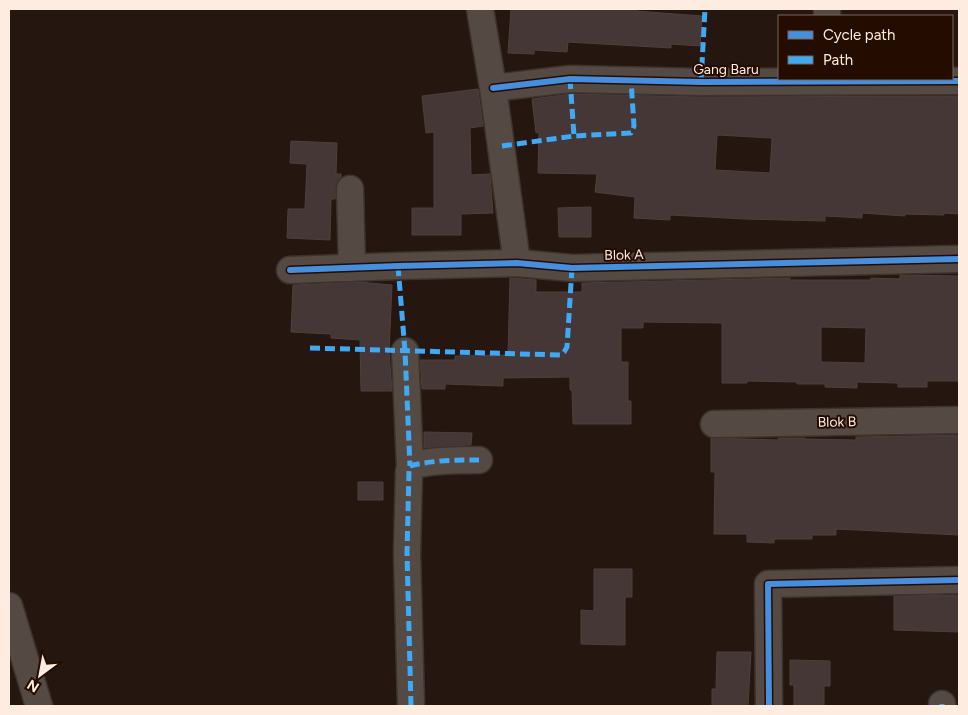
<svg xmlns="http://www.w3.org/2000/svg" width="968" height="715" viewBox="0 0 968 715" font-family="Figtree,sans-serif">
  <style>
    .building { fill: #443735; stroke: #4c403f; fill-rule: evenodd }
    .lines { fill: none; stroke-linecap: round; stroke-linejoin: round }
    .minor-casing { stroke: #3d322d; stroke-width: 29 }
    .minor { stroke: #554a43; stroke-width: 26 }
    .quiet { stroke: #3fa9f5; stroke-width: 5; stroke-dasharray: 10 5; stroke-linecap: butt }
    .cycleway-casing { stroke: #240c00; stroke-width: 9 }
    .cycleway { stroke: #468fdf; stroke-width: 6 }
    .labels { text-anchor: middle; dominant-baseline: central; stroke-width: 4; stroke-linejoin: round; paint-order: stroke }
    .street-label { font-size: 14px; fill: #feece1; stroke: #240c00 }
  </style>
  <rect width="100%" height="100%" fill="#25170f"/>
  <path class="building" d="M511,9H636V11L702,16L700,46L671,44V48L568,42L567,52L534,50V54L508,53Z
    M478,89L483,126L470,128L471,175L490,174L493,213L461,214V235H412V208H434V132L426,133L422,96Z
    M571,94L701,97L959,96V214L944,213V215L905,214V216L862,213V218L825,216V221L746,219L670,215V220L634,218L635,197L595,192L597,174L538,173L539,132L536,133L532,99ZM717,135L772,138L770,173L715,170Z
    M291,141L337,143L336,174H341V177L337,182L335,199H331L330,240L287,238L288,209H305L307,164L290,163Z
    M591,207V237H559L558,208Z
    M900,275L959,276V381H927V387H898V383L857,382V388L825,387V384H797V382L747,381V383H722V323L643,322V328H621V362H628V401H631V424H573L572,390H570V377L503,378V386L445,384V389H422L420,360H455V356L508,355L510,278L536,280V292H582V283L790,278V280H871V278L900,279ZM821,327L866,328L865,363L821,362Z
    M358,282L392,285L389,352L392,391H361L360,340L331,338V334L291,332L293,285Z
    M424,432L472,433L471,445L424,448Z
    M959,435V535L836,529V535H812V539H774V543L747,542V534H714L715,472H711V438L778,440V438H805V439L856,440V437Z
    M358,482H383V500H358Z
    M594,569H632V597H625V645L581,644V610L594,611Z
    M959,595V632L894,630V596Z
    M717,652H751L748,706H712V689H716Z
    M790,660L830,661V686H824V706H794V685H790Z"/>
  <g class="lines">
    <g class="minor-casing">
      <path id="minor" d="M480,9L493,88L517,263
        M827,16V9
        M493,88L570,79L701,82L959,81
        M350,189L352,268
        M290,270L398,266L517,263L572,268L959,259
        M405,351L410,466
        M714,424L959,420
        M9,606L39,706
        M411,706L407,553L409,471L410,466C433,460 456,460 479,460
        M769,706L768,584L959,580
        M942,706V704"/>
    </g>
    <use href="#minor" class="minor"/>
    <path class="quiet" d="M570,79L574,136
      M701,82L705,9
      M502,146L574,136L631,133L634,126L631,80
      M398,266L405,351L410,466
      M310,348L560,355L564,352L567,347L572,268
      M411,706L407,553L409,471L410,466C433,460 456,460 479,460
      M942,706V704"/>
    <g class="cycleway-casing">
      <path id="cycleway" d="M493,88L570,79L701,82L959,81
        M290,270L398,266L517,263L572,268L959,259
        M769,706L768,584L959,580"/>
    </g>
    <use href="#cycleway" class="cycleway"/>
  </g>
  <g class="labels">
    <g class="street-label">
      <text x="726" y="69">Gang Baru</text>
      <text transform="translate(624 255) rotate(-1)">Blok A</text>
      <text transform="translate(837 422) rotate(-1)">Blok B</text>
    </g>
  </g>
  <rect width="968" height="715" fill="none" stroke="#feece1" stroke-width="20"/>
  <rect x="778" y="15" width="175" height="65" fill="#240c00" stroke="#7b665a"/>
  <rect x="788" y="31" width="25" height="8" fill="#468fdf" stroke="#7b665a"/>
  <text x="823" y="40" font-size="15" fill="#feece1">Cycle path</text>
  <rect x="788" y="56" width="25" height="8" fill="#3fa9f5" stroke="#7b665a"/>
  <text x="823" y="65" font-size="15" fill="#feece1">Path</text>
  <g transform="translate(40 675) rotate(212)" stroke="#240c00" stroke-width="4" paint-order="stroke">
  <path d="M0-4L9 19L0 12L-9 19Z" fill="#feece1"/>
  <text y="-8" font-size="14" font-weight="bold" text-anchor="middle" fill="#feece1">N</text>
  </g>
</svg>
